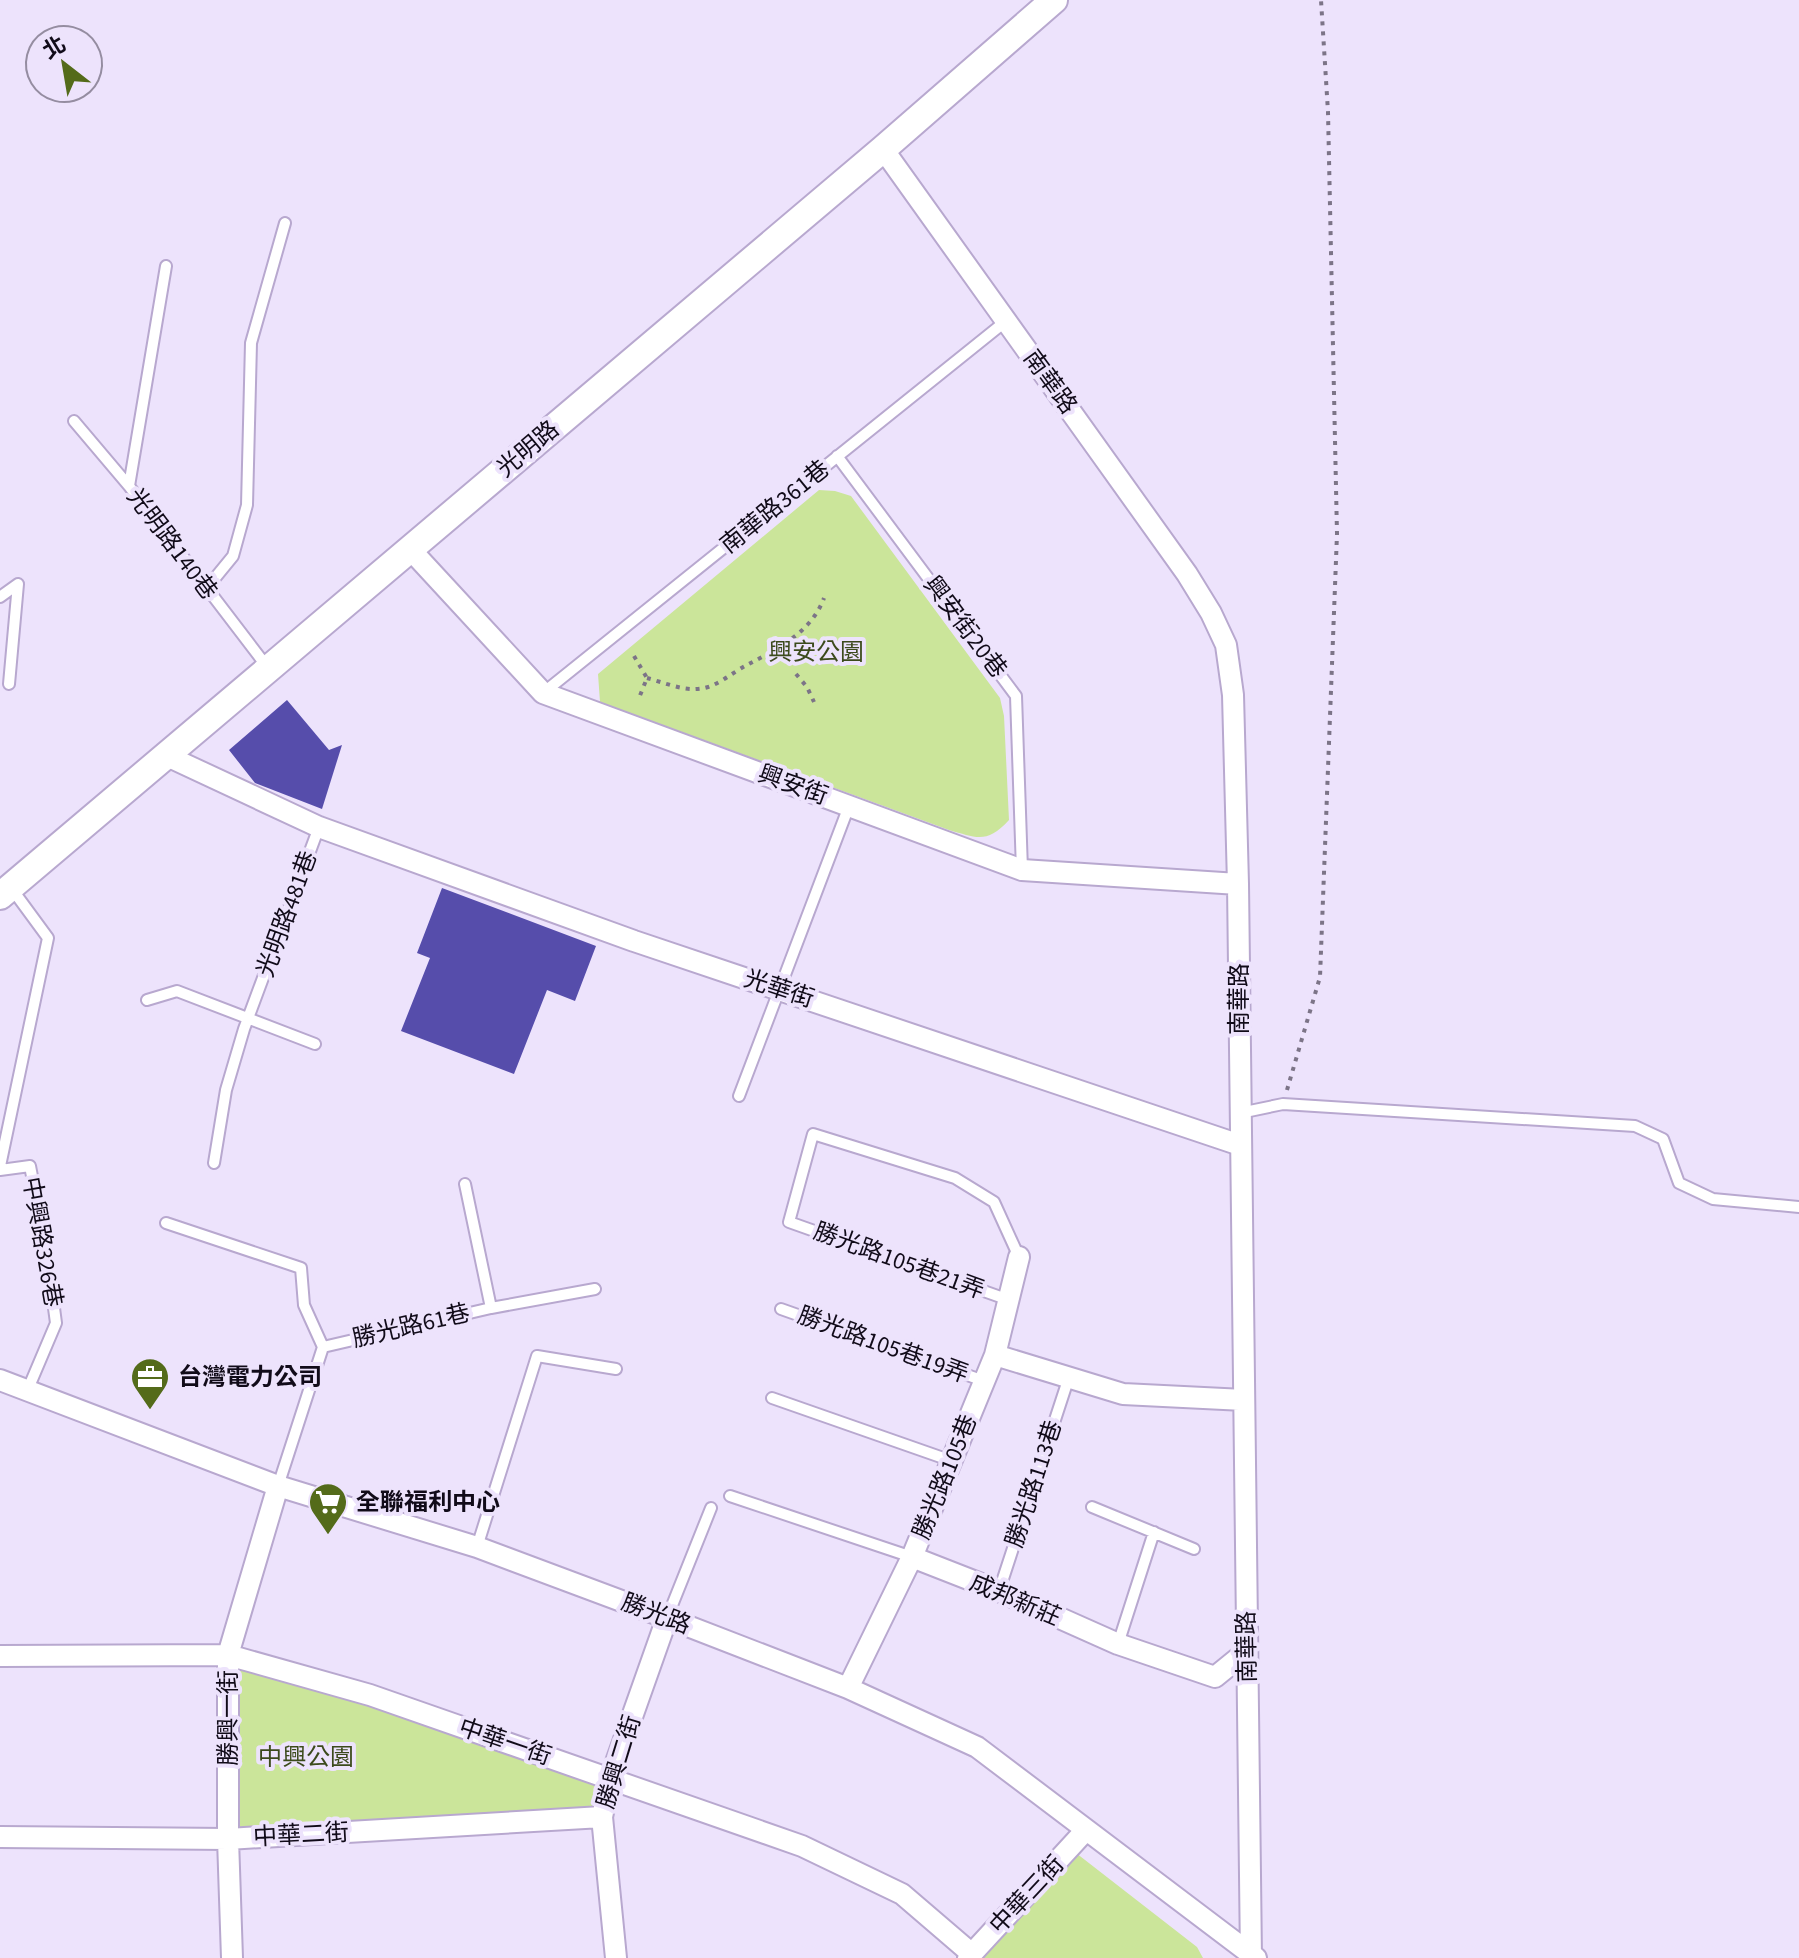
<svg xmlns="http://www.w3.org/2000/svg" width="1799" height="1958" viewBox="0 0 1799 1958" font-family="'Source Sans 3','Noto Sans TC',sans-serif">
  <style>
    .green { fill: #cbe59a }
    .building { fill: #564dab }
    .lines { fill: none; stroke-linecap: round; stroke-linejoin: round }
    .service-casing { stroke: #b8a8cf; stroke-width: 14 }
    .minor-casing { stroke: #b8a8cf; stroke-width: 24 }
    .secondary-casing { stroke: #b8a8cf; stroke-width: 30 }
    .path { stroke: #7c7487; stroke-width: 4; stroke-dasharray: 4 6; stroke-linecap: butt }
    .service { stroke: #fff; stroke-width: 10 }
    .minor { stroke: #fff; stroke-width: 20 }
    .secondary { stroke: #fff; stroke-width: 26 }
    .labels { text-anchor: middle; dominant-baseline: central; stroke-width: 8; stroke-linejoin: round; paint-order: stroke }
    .street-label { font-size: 24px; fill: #110b19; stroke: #ede3fc }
    .park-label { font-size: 24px; fill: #3c4a1c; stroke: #ede3fc }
    .poi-label { font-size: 24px; font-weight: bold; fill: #110b19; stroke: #ede3fc; text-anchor: start }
  </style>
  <rect width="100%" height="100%" fill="#ede3fc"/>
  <path class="green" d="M819,490L835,491L851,496L1000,698L1004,716L1009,820C987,844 977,838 949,830L600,702L598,674Z
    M235,1663L370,1704L602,1784L596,1811L237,1830Z
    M1076,1853L1197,1947L1203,1958H973Z"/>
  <path class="building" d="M287,700L329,750L342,745L322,809L255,783L229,750Z
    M442,888L596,946L575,1001L547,990L514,1074L401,1031L430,958L417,953Z"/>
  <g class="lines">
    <g class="service-casing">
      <path id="service" d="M74,421L129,486L268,668
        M837,456L1016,696L1022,870
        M129,486L166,266
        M206,589L233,556L247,505L251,343L285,223
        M0,597L18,584
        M9,684L18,584
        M543,693L1006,321
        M147,1000L177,991L315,1044
        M739,1096L849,806
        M1240,1113L1283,1104L1635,1126L1663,1139L1679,1183L1713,1199L1799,1207
        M214,1163L226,1090L244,1029L319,827
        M0,1166L48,938L12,889
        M0,1170L30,1166L46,1248L56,1323L28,1389
        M465,1184L491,1308
        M166,1223L301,1268L304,1305L323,1347
        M1009,1300L789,1222L813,1134L955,1178L994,1202L1019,1257
        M781,1309L984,1381
        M772,1398L952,1461
        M278,1486L323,1347L491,1308L595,1289
        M730,1496L912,1557
        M1092,1507L1194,1549
        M477,1547L537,1356L616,1369
        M999,1591L1069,1377
        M667,1618L711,1508
        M1118,1644L1154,1532"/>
    </g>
    <g class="minor-casing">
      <path id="minor" d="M883,149L1187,574L1211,613L1226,645L1233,695L1238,884L1251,1958
        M410,549L543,693L1022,870L1238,884
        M167,756L319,827L634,941L1240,1145
        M995,1355L1123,1394L1244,1400
        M0,1380L278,1486L477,1547L667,1618L848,1688L977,1747L1256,1958
        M912,1557L999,1591L1118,1644L1215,1677L1247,1651
        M0,1656L228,1655L370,1695L802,1846L902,1894L972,1954
        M848,1688L912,1557L995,1355L1019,1257
        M0,1837L228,1839L602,1817
        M232,1958L228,1839V1655L278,1486
        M616,1958L602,1817L610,1779L667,1618
        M968,1958L1085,1831"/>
    </g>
    <g class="secondary-casing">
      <path id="secondary" d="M0,896L883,149L1054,0"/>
    </g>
    <path class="path" d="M634,656L647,678L639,698
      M796,674L807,687L814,702
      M647,678C662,682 681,690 696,689C715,689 731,673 747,665C777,649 811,633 824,598
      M1287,1090L1320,977L1337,534L1328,112L1321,0"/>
    <use href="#service" class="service"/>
    <use href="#minor" class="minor"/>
    <use href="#secondary" class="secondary"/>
  </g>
  <defs>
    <g id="office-pin" transform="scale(2)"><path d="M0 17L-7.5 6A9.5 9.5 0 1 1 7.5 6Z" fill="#546b1a" stroke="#ede3fc"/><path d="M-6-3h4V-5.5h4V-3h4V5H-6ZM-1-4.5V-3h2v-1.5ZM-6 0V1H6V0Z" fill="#fff"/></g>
    <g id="supermarket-pin" transform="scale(2)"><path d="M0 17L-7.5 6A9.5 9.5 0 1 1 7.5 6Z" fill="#546b1a" stroke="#ede3fc"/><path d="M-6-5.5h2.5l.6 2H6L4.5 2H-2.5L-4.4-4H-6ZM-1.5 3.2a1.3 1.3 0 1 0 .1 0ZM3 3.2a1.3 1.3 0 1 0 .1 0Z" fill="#fff"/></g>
  </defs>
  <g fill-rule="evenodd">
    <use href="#office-pin" x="150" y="1377"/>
    <use href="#supermarket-pin" x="328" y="1502"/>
  </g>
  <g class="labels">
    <g class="street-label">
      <text transform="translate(1050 382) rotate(54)">南華路</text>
      <text transform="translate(528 449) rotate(-40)">光明路</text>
      <text transform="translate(775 507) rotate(-39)">南華路361巷</text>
      <text transform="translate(172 544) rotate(53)">光明路140巷</text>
      <text transform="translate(965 627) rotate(53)">興安街20巷</text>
      <text transform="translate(793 785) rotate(20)">興安街</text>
      <text transform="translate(287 914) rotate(-70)">光明路481巷</text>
      <text transform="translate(779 989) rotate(18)">光華街</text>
      <text transform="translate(1239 999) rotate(-90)">南華路</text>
      <text transform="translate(42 1242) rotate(80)">中興路326巷</text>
      <text transform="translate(899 1261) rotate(20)">勝光路105巷21弄</text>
      <text transform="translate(411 1326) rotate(-13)">勝光路61巷</text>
      <text transform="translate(883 1345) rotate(20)">勝光路105巷19弄</text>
      <text transform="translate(945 1477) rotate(-68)">勝光路105巷</text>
      <text transform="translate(1034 1484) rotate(-72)">勝光路113巷</text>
      <text transform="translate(1015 1600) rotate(23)">成邦新莊</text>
      <text transform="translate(656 1614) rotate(21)">勝光路</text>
      <text transform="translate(1247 1647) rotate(-91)">南華路</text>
      <text transform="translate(228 1718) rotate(-90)">勝興一街</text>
      <text transform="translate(505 1742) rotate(19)">中華一街</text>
      <text transform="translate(619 1762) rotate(-73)">勝興二街</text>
      <text transform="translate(301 1835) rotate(-3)">中華二街</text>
      <text transform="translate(1027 1895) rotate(-47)">中華三街</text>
    </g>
    <g class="park-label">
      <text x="816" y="652">興安公園</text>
      <text x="306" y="1757">中興公園</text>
    </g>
    <g class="poi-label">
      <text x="178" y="1377">台灣電力公司</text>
      <text x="356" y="1502">全聯福利中心</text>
    </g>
  </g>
  <g transform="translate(64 64) rotate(329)"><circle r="38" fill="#ede3fc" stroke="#958da1" stroke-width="2"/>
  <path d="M0-6L14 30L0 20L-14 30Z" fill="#546b1a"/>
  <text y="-12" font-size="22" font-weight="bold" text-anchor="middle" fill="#110b19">北</text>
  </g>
</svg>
